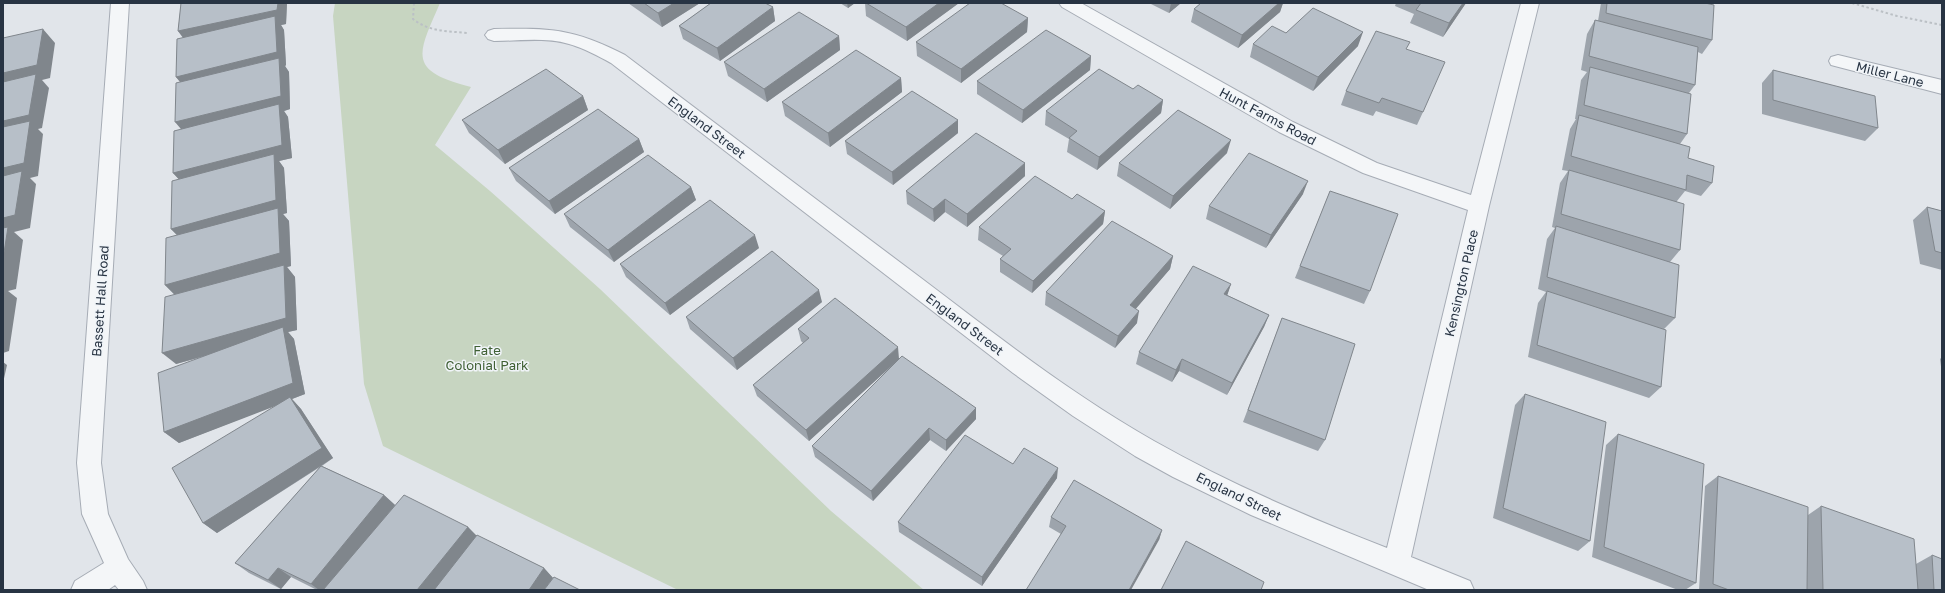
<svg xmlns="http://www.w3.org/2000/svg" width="1945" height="593" viewBox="0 0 1945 593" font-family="'Golos Text',sans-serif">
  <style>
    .green { fill: #c7d5c1 }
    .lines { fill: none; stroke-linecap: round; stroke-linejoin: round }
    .minor-casing { stroke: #a6acb5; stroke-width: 2 }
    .path { stroke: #bbc0c5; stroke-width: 2; stroke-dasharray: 2.5 2.5; stroke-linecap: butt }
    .minor { fill: #f4f6f8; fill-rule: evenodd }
    .wall { fill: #9da4ac }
    .shaded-wall { fill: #80868c }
    .building { fill: #b7bfc8; stroke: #80868c }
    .labels { text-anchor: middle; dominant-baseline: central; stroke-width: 3; stroke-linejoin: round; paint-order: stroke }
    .street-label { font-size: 13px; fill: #283443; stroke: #f0f4f8 }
    .park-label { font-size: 13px; fill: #3f6034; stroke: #f0f4f8 }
  </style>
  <rect width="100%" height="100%" fill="#e1e5ea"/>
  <path class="green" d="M335,3H440C418,54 406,71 471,87L435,145L490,191L600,289L831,511L924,590H678L383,446L364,384L333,16Z"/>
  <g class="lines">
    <g class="minor-casing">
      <path id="minor" d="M111,3H129L101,463L108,514L128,559L143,581L147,590H119L115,585L108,590H71L75,581L104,563L82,514L77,463Z
        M1059,3H1081L1293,122L1377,163L1471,195L1521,3H1539L1489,206L1411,557L1470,581L1474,590H1429L1251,515L1173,477L1135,456L1073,416L1013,373L611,63C598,56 584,48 569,44C545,37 518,41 494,41L488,39L485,35L488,31L494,29C550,28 573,28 625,55C723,129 822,204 921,278C996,335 1071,394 1154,441C1228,483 1307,517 1387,548L1468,210L1363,173L1279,132L1062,7Z
        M1838,55L1942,80V94L1831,65L1829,61L1831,57Z"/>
    </g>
    <path class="path" d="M414,3L413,19C429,32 448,31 467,33
      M1852,3L1897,16L1942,25"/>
    <use href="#minor" class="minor"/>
  </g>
  <path class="wall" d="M181,3H287L286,24L281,25L284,30L286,65L285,66L289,72L290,109L284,111L288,117L292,158L279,161L284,168L287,213L283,214L289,221L291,266L287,267L295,277L297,330L288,332L294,339L305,394L292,399L301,409L333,458L322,466L384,495L395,505L468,527L476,536L544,568L553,578L544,590H317L291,577L281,589L249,573L235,563L320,467L217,533L203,523L276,405L179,443L164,432L202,357L176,364L174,294L165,285L177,235L171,229L179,179L173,173L181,129L180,82L176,77L183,38L178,31Z
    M628,3H700L662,27Z
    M711,3H768V5L773,7L775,21L720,61L683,39L679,26Z
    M840,3H855L848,8Z
    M865,3H959L907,41L866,16Z
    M1149,3H1181L1169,13Z
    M1201,3H1283L1280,12L1238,48L1191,22L1194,9Z
    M1396,3H1466L1443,37L1410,23L1414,14L1395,6Z
    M1601,3H1705L1712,40L1702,54L1698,52L1695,85L1689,93L1687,134L1680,144L1688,158L1712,183L1701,196L1685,191L1677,201L1680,250L1670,262L1675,318L1664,329L1661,387L1649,398L1528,357L1538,303L1546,292L1538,289L1547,239L1555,228L1552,227L1560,183L1568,171L1562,170L1570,129L1576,119H1575L1581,80L1587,72L1581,70L1587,34L1595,20L1598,21Z
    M1028,18L1027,32L961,83L917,56L916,42Z
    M1286,33L1358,46L1313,91L1250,57L1253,44Z
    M839,36L840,50L767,102L728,76L724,62Z
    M1406,49L1423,112L1417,125L1376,111L1373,116L1341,105L1346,91Z
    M1091,56L1090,70L1022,123L977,94V81Z
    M1773,70L1878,128L1865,141L1762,114V83Z
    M901,78L902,92L830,147L785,116L782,102Z
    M1133,89L1163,100L1161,113L1097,170L1067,152L1069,139L1045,125L1046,111Z
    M583,96L588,110L505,164L469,133L462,120Z
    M958,120V133L893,185L847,154L845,141Z
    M639,139L644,152L555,214L516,181L509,168Z
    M1227,153L1170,209L1117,176L1119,163Z
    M1025,163V176L967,227L945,212L934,222L907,204L906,191Z
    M691,187L696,200L614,262L570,227L564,214Z
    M1330,191L1370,291L1364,304L1295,278Z
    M1303,194L1266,248L1206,219L1209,206Z
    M1072,199L1105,211L1103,224L1032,293L1000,272V259L1003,256L978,240L979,227Z
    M1927,207L1942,211V270L1920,264L1913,220Z
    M759,248L670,315L626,277L620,264Z
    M1173,256L1170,269L1135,309L1137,323L1115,348L1045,305L1046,292Z
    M1231,284L1227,295L1269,315L1264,327L1227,395L1179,371L1172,382L1136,364L1139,352Z
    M822,302L737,370L690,329L686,317Z
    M1282,318L1325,440L1318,451L1243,422Z
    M798,329L899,358L976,408V419L946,451L930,440L873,501L815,457L812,446L894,364L809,441L757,396L753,385L803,343L801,341Z
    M1942,357V374L1940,359Z
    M1525,394L1590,541L1578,551L1493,518L1515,405Z
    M1618,434L1696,583L1685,590H1678L1592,557L1606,445Z
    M1013,464L1057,478L982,586L899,532L898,522Z
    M1718,476L1808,515L1821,506L1916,564L1932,555L1942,590H1699L1705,486Z
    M1051,517L1162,530L1159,540L1061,534L1049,527Z"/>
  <path class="shaded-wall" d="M278,3H287L286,24L281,25L284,30L286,65L285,66L289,72L290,109L284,111L288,117L292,158L279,161L284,168L287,213L283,214L289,221L291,266L287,267L295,277L297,330L288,332L294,339L305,394L292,399L301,409L333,458L217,533L203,523L291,400L179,443L164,432L284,333L176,364L162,353L178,298L165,285L183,241L171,229L185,186L173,173L186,135L175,122L187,90L176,77L189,45L178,31Z
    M674,3H700L662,27L658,13Z
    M847,3H855L848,8Z
    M939,3H959L907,41L906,27Z
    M1171,3H1181L1169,13Z
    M1279,3H1283L1280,12L1238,48L1242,35Z
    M1463,3H1466L1443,37L1449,23Z
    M773,7L775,21L720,61L717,48Z
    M1028,18L1027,32L961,83V69Z
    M43,29L55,43L50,78L42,80L49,88L42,128L38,129L43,134L38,176L30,178L36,184L30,228L14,232L23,240L16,289L8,291L17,298L9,351L3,353V73Z
    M1363,32L1358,46L1313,91L1318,77Z
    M839,36L840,50L767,102L764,89Z
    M1091,56L1090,70L1022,123L1023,110Z
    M901,78L902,92L830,147L828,133Z
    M583,96L588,110L505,164L498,150Z
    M1163,100L1161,113L1097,170L1099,157Z
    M958,120V133L893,185L892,172Z
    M639,139L644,152L555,214L549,201Z
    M1231,140L1227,153L1170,209L1173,196Z
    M1025,163V176L967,227V214Z
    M1308,181L1303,194L1266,248L1271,235Z
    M691,187L696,200L614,262L608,250Z
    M945,199V212L934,222L933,209Z
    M1105,211L1103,224L1032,293L1033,281Z
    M755,235L759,248L670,315L665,303Z
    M1173,256L1170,269L1128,318L1130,305Z
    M1231,284L1227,296L1224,294Z
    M819,290L822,302L737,370L733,358Z
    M1139,311L1137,323L1115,348L1118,336Z
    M1269,315L1264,327L1227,395L1232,383Z
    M898,347L899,359L809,441L806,430Z
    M1182,359L1179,371L1172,382L1176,370Z
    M3,362L7,365L3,383Z
    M976,408V419L946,451V440Z
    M929,428L930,440L873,501L871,491Z
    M1058,468L1057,478L982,586V577Z
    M384,495L395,505L326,590H319L311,584Z
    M468,527L477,536L435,590H417Z
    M1162,530L1159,540L1131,590H1129Z
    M278,568L291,577L281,589L268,580Z
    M544,568L553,578L544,590H529Z"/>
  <path class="building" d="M181,3H278L277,10L178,31Z
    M644,3H674L658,13Z
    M711,3H765L773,7L717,48L679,26Z
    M866,3H939L906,27Z
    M970,3H1001L1028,18L961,69L916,42Z
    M1201,3H1279L1242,35L1194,9Z
    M1421,3H1463L1449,23L1416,10Z
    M1607,3H1705L1714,5L1712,40L1606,13Z
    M1313,8L1363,32L1318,77L1253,44L1272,26L1286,33Z
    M799,12L839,36L764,89L724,62Z
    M275,16L277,52L176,77L177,39Z
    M1595,20L1698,47L1695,85L1589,56Z
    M43,29L37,65L3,73V38Z
    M1046,30L1091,56L1023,110L977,81Z
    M1376,31L1410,42L1406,49L1445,62L1423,112L1382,98L1379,103L1346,91Z
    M856,50L901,78L828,133L782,102Z
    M279,58L281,96L175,122L176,83Z
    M1590,67L1691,94L1687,134L1584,105Z
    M546,69L583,96L498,150L462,120Z
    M1099,69L1133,89L1138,85L1163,100L1099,157L1069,138L1077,131L1046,111Z
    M1773,70L1875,96L1878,128L1773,100Z
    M36,74L29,115L3,121V82Z
    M912,91L958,120L892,172L845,141Z
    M279,104L282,145L173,173L174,131Z
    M598,109L639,139L549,201L509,168Z
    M1178,110L1231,140L1173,196L1119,163Z
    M1579,115L1690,147L1688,158L1714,166L1712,183L1687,175L1686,190L1571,156Z
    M30,121L24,163L3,168V127Z
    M976,133L1025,163L967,214L945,199L933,209L906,191Z
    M1249,153L1308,181L1271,235L1209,206Z
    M274,154L276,200L171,229L172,181Z
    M648,155L691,187L608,250L564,214Z
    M1569,170L1684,204L1680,250L1561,214Z
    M22,171L15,215L3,218V176Z
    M1035,176L1072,199L1077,194L1105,211L1033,281L1000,259L1011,249L979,227Z
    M1330,191L1398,214L1370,291L1300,266Z
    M710,200L755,235L665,303L620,264Z
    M1927,207L1942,211V253L1935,251Z
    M278,208L280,253L165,285L166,238Z
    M1112,221L1173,256L1130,305L1139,311L1118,336L1046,292Z
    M1556,226L1679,265L1675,318L1547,277Z
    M8,227L3,259V228Z
    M772,251L819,290L733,358L686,317Z
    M284,265L286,318L162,353L165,297Z
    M1193,266L1231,284L1224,294L1269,315L1232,383L1182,359L1176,370L1139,352Z
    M1547,291L1666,330L1661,387L1537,345Z
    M835,298L898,347L806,430L753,385L809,338L798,329Z
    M1282,318L1355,344L1325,440L1248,410Z
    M283,327L293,383L164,432L158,373Z
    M902,356L976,408L946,440L929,428L871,491L812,446Z
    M1525,394L1606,422L1590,541L1503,508Z
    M290,397L322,448L203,523L172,468Z
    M1618,434L1704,464L1696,583L1604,547Z
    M965,435L1013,464L1024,448L1058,468L982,577L898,522Z
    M321,466L384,495L311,584L278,568L268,580L235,563Z
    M1718,476L1808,507L1807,590H1729L1713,584Z
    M1074,480L1162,530L1129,590H1026L1066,526L1051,517Z
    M404,495L468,527L417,590H323Z
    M1821,506L1914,539L1918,590H1823Z
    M477,535L544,568L529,590H434Z
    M1186,541L1264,582L1261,590H1161Z
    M1932,555L1942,559V590H1934Z
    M554,577L580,590H544Z"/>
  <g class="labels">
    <g class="street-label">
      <text transform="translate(1890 74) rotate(14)">Miller Lane</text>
      <text transform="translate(1268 116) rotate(28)">Hunt Farms Road</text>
      <text transform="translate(707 127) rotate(37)">England Street</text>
      <text transform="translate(1461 283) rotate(-77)">Kensington Place</text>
      <text transform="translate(100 301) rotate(-86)">Bassett Hall Road</text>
      <text transform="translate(965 324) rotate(37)">England Street</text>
      <text transform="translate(1239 496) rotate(26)">England Street</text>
    </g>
    <g class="park-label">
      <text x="487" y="350">Fate<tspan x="487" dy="15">Colonial Park</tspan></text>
    </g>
  </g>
  <rect width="1945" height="593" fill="none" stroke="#283443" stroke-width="8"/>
</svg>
